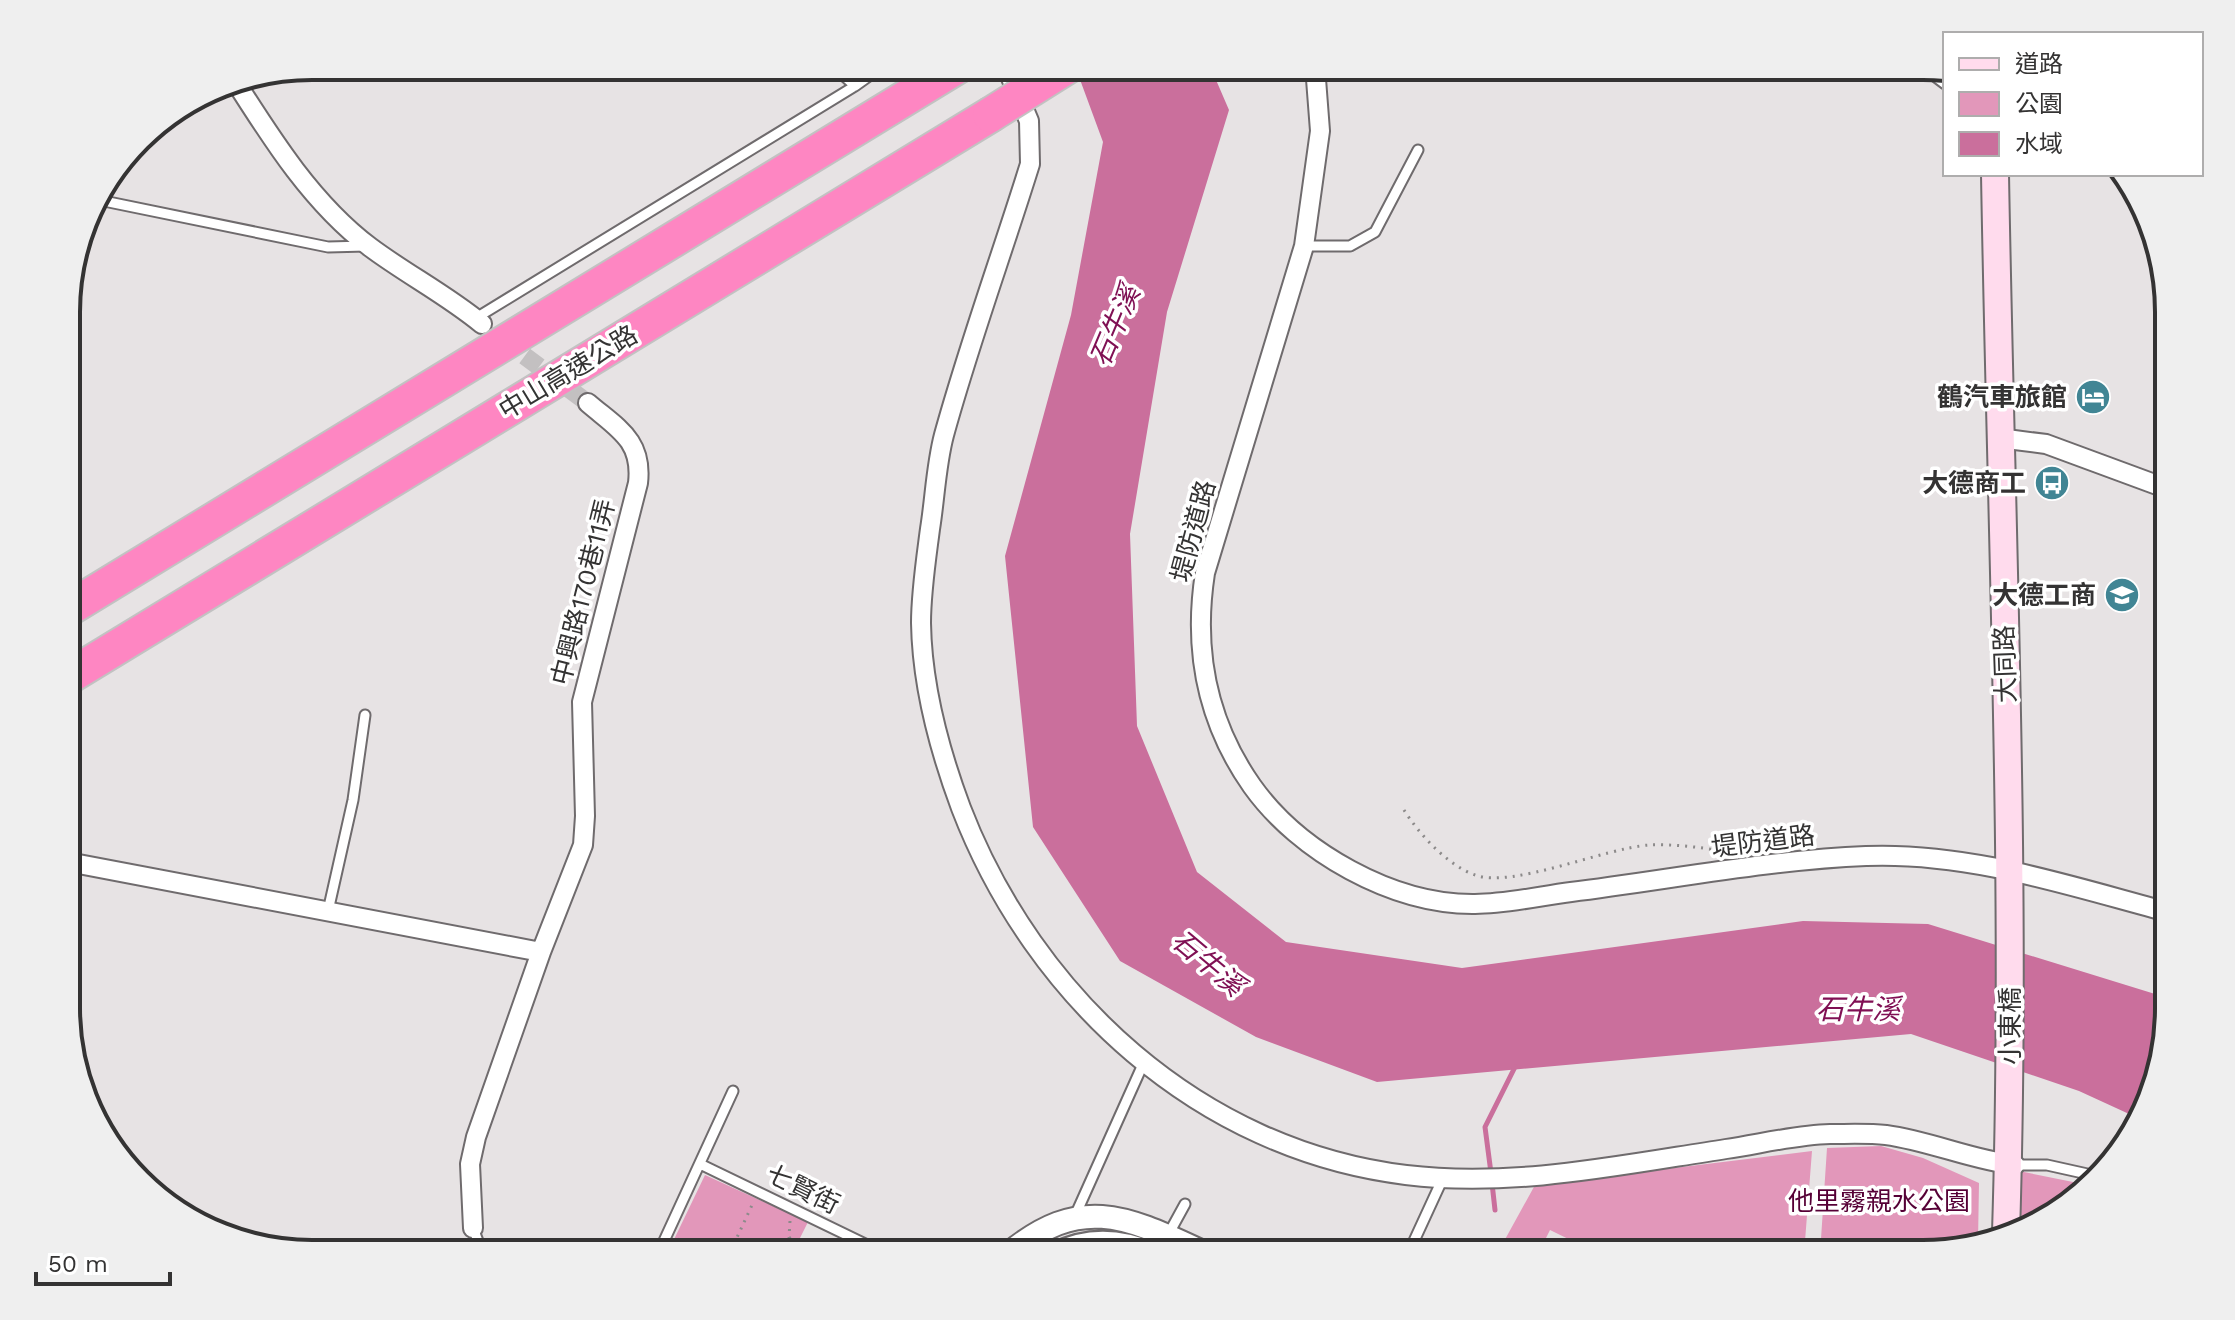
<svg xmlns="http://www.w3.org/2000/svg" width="2235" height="1320" viewBox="0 0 2235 1320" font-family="'Work Sans','Noto Sans TC',sans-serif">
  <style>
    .green { fill: #e297ba }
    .water { fill: #ca6f9c }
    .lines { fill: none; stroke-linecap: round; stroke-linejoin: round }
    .stream { stroke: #ca6f9c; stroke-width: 5 }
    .minor-tunnel { stroke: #c3c0c1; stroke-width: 18; stroke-dasharray: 18 9; stroke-linecap: butt }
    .service-casing { stroke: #6f6b6d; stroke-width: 13 }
    .minor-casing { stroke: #6f6b6d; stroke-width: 22 }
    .tertiary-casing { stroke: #6f6b6d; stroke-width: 26 }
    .secondary-casing { stroke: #6f6b6d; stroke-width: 30 }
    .motorway-casing { stroke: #c2c2c2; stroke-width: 38 }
    .path { stroke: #8c8a8a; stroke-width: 3; stroke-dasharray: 2 6; stroke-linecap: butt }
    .service { stroke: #fff; stroke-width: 9 }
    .minor { stroke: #fff; stroke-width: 18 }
    .tertiary { stroke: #fff; stroke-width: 22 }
    .secondary { stroke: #ffdbed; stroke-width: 26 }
    .motorway { stroke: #fe86c2; stroke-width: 34 }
    .motorway-bridge-casing { stroke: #c2c2c2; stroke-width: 38; stroke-linecap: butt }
    .motorway-bridge { stroke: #fe86c2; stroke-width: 34 }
    .labels { text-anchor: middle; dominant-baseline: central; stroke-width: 7; stroke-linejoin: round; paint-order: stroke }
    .street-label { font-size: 26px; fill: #343333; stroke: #fff }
    .poi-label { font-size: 26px; font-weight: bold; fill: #343333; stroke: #fff; text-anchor: end }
    .park-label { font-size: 26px; fill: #560036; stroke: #fff }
    .water-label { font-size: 28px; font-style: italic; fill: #801054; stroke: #fff }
    .rim { fill: none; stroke: #343333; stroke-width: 4 }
  </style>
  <rect width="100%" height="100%" fill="#e7e3e4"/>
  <path class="green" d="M1881,1146L1923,1158L1979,1183L1978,1242L1939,1253L1820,1254L1827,1148Z
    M1812,1151L1804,1254H1599L1550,1230L1538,1254H1497L1535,1185Z
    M2019,1171L2083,1184L2046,1221L2019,1229Z
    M705,1175L808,1222L792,1254H667Z"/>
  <path class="water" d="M1075,66H1210L1229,110L1167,312L1130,534L1137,726L1197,872L1286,942L1462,968L1803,921L1928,924L2168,998V1024L2140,1119L2079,1091L1911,1034L1377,1082L1256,1037L1120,961L1033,827L1005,556L1071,315L1103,142Z"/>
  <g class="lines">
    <path class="stream" d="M1491,1173L1485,1127L1515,1067
      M1492,1183L1495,1210"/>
    <path class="minor-tunnel" d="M503,340L588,403"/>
    <g class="service-casing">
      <path id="service" d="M833,66L855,86L883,66
        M1921,66L1945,84
        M94,199L328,247L366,246
        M1304,246H1350L1375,232L1418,150
        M476,318L855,86
        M328,911L353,800L365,715
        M700,1164L886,1254
        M2017,1165H2047L2092,1175
        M1074,1218L1144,1062
        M473,1228L483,1254
        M1168,1235L1185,1204
        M658,1254L733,1091
        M1408,1254L1443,1178"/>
    </g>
    <g class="minor-casing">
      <path id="minor" d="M1006,66L1029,121L1030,164C1002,254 969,344 944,435C936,465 935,498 930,529C926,560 921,592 921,623C922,687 939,749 961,808C1034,998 1200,1150 1406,1175C1513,1188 1621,1165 1726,1149C1760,1144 1795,1135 1830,1134C1848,1134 1868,1133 1886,1135C1930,1141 1972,1160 2015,1165
        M1315,66L1320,131L1304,246L1205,573C1193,650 1207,722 1252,786C1299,852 1393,905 1475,904C1506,904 1540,896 1571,892C1668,880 1768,860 1866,856C1970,852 2069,886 2168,912
        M235,81C273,141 313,204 370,247C406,274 447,295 482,324
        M1999,438L2046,444L2168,489
        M68,862L541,952
        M473,1228L470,1164L476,1137L541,952L583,845L585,816L582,702L638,483C643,440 617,428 588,403"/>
    </g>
    <g class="tertiary-casing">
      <path id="tertiary" d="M1008,1254C1083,1192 1129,1218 1207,1254
        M1056,1254C1088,1238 1121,1240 1153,1254"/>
    </g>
    <g class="secondary-casing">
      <path id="secondary" d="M1995,174C2001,527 2017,880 2006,1233"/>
    </g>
    <g class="motorway-casing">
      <path id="motorway" d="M68,609L958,66
        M68,677L990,115"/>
    </g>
    <path class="path" d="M1404,810C1419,834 1447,865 1475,875C1511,889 1605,848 1649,845C1672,844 1699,847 1722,851
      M790,1221L789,1237L796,1246L792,1254
      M678,1239L709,1253
      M734,1244L753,1203
      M710,1253C719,1238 735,1239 744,1254"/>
    <use href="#service" class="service"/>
    <use href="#minor" class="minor"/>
    <use href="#tertiary" class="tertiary"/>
    <use href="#secondary" class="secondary"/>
    <use href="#motorway" class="motorway"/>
    <g class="motorway-bridge-casing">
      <path id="motorway-bridge" d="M990,115L1068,66"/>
    </g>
    <use href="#motorway-bridge" class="motorway-bridge"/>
  </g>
  <defs>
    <g id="hotel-disc" transform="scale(1.8)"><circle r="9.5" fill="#418594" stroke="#fff"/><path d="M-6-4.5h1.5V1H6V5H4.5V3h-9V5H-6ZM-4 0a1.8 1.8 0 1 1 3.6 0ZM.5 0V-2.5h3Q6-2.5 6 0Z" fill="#fff"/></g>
    <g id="bus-disc" transform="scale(1.8)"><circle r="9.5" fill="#418594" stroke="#fff"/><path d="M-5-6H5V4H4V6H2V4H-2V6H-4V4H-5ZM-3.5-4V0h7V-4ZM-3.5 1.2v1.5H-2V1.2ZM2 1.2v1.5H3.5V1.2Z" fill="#fff"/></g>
    <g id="school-disc" transform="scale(1.8)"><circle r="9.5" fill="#418594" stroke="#fff"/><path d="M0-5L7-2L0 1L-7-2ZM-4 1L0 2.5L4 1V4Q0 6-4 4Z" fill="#fff"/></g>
  </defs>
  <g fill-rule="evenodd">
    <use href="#hotel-disc" x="2093" y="397"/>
    <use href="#bus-disc" x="2052" y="483"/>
    <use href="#school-disc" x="2122" y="595"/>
  </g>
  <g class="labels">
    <g class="street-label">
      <text transform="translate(568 372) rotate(-31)">中山高速公路</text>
      <text transform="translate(1193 531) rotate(-75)">堤防道路</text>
      <text transform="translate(583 592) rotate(-76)">中興路170巷11弄</text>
      <text transform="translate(2005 664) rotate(-92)">大同路</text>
      <text transform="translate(1763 841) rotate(-7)">堤防道路</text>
      <text transform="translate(2010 1026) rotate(-90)">小東橋</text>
      <text transform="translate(803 1189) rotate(26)">七賢街</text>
    </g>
    <g class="poi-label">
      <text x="2067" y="397">鶴汽車旅館</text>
      <text x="2026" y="483">大德商工</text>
      <text x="2096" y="595">大德工商</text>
    </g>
    <g class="park-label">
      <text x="1879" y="1201">他里霧親水公園</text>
    </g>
    <g class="water-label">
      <text transform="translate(1115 326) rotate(-67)">石牛溪</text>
      <text transform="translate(1208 963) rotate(40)">石牛溪</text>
      <text x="1858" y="1009">石牛溪</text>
    </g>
  </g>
  <path d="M0 0H2235V1320H0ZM312 80H1923A232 232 0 0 1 2155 312V1008A232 232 0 0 1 1923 1240H312A232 232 0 0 1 80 1008V312A232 232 0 0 1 312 80Z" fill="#efefef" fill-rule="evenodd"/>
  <path class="rim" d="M312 80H1923A232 232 0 0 1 2155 312V1008A232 232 0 0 1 1923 1240H312A232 232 0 0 1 80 1008V312A232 232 0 0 1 312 80Z"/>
  <rect x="1943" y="32" width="260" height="144" fill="#ffffff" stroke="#aeadad" stroke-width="2"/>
  <rect x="1959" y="58" width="40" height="12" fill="#ffdbed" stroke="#aeadad" stroke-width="2"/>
  <text x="2015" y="72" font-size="24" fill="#343333">道路</text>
  <rect x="1959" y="92" width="40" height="24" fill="#e297ba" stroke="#aeadad" stroke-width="2"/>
  <text x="2015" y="112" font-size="24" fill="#343333">公園</text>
  <rect x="1959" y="132" width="40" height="24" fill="#ca6f9c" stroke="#aeadad" stroke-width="2"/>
  <text x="2015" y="152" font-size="24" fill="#343333">水域</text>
  <path d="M36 1272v12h134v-12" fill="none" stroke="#343333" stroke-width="4"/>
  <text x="48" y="1272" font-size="24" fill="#343333" stroke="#ffffff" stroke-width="6" paint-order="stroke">50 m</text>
</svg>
